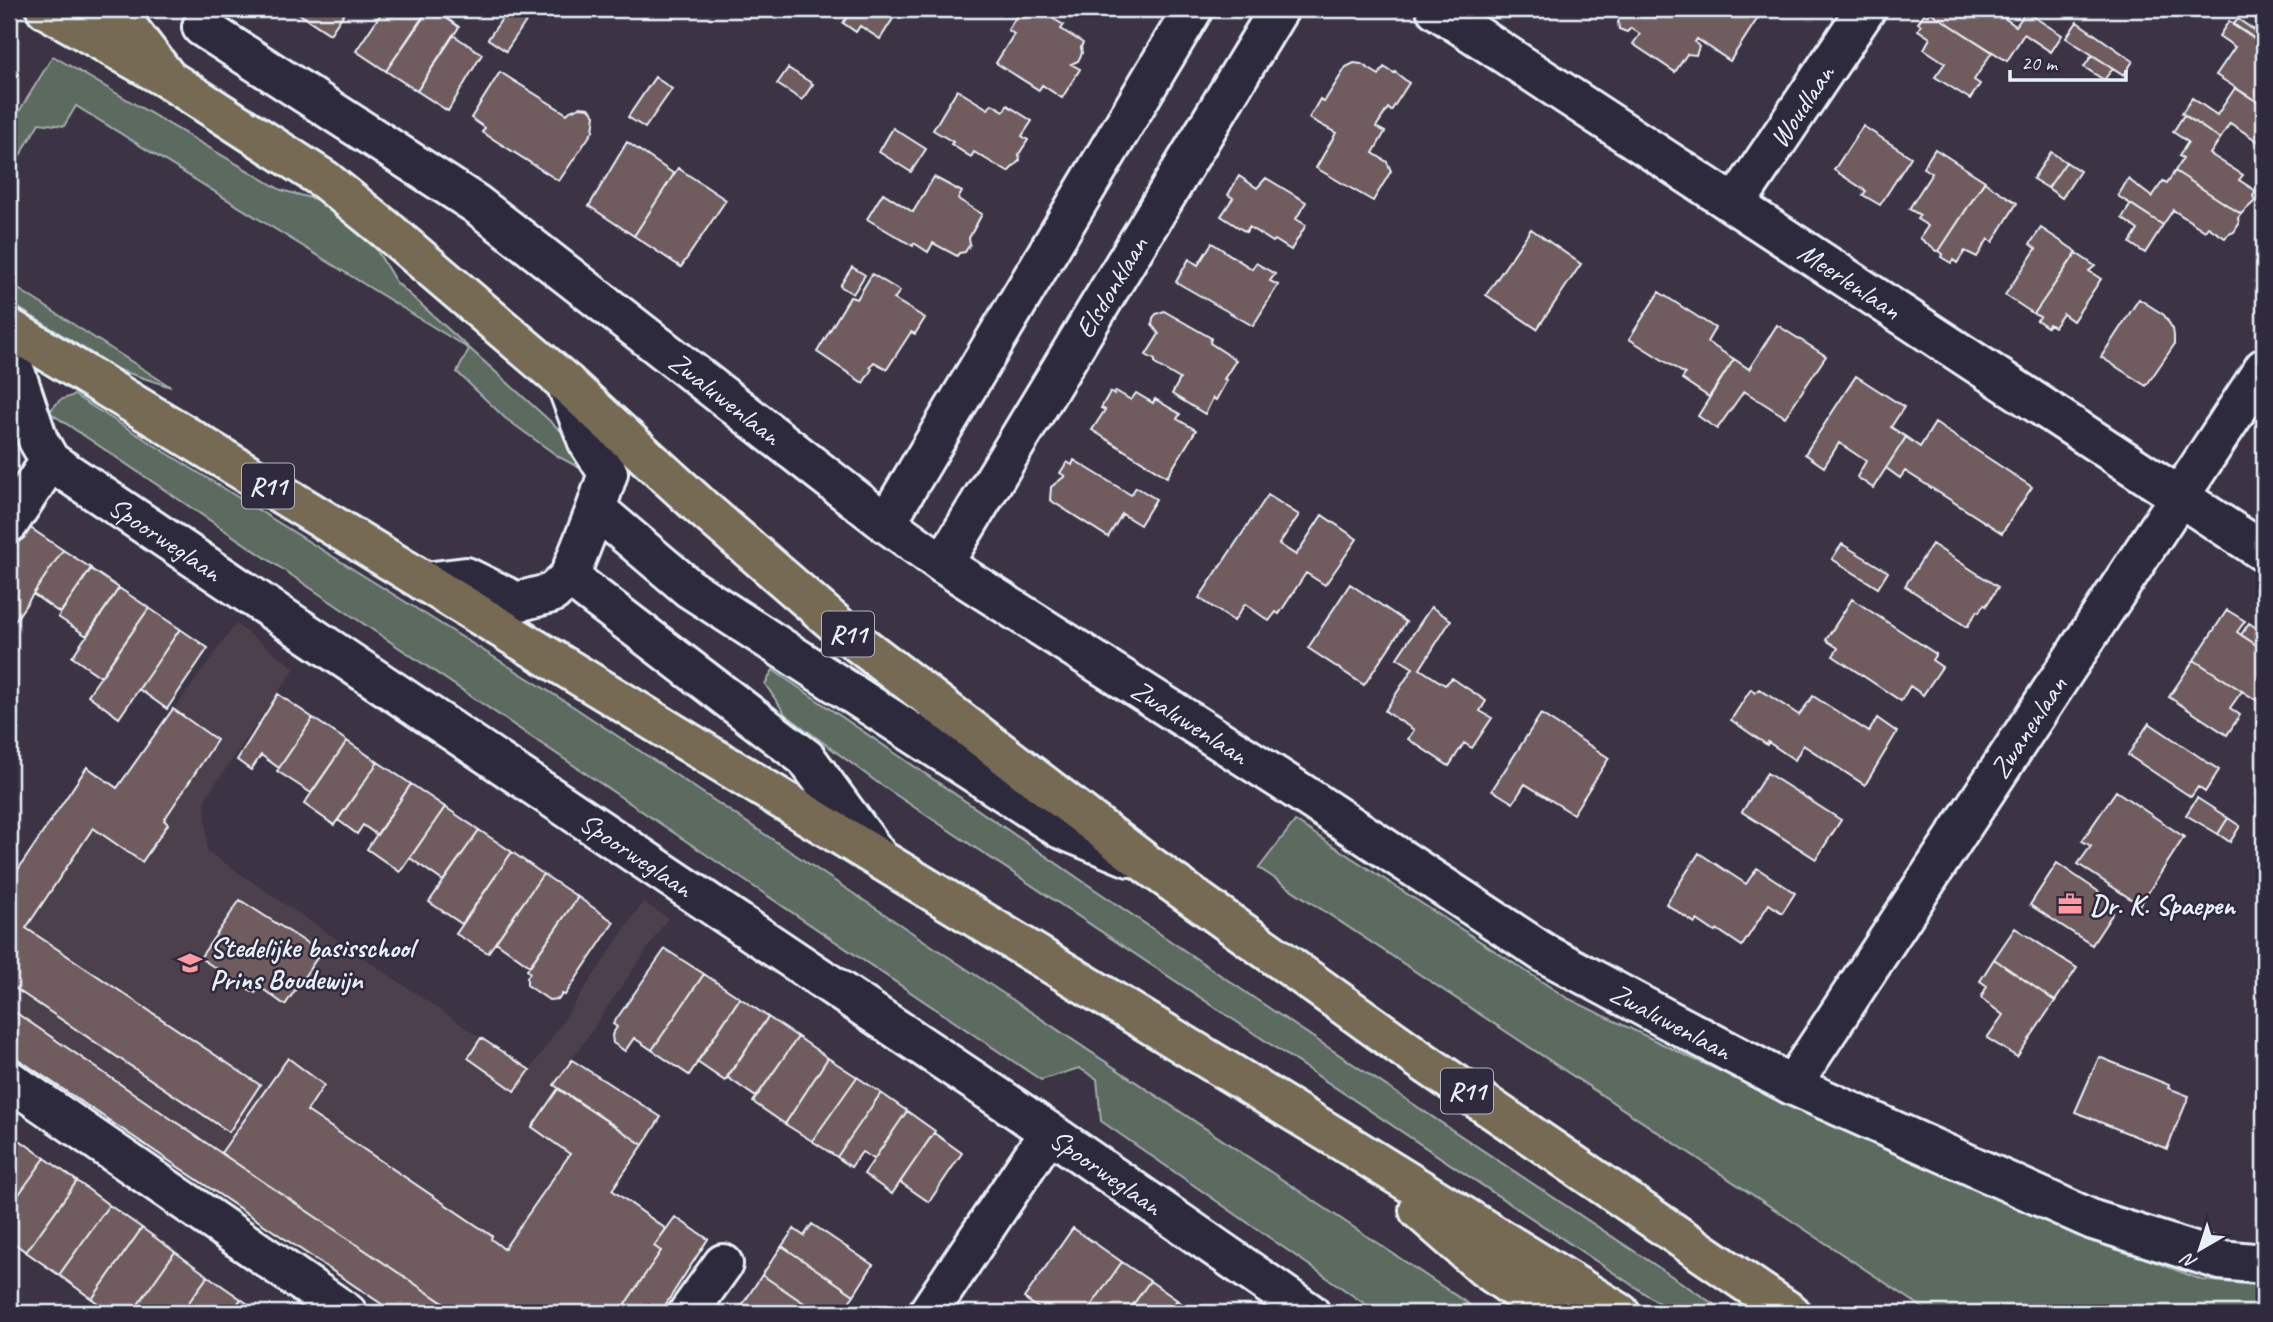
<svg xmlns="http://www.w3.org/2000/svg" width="2273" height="1322" viewBox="0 0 2273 1322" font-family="Caveat,sans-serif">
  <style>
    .built { fill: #4c404c }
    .green { fill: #5b6b61; stroke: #a2aeac; stroke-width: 2 }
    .building { fill: #705b5e; stroke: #e8f1f8; stroke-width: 2 }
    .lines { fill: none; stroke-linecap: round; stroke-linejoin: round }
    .minor-casing { stroke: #e8f1f8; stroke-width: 44 }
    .major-casing { stroke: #e8f1f8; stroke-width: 44 }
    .highway-casing { stroke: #e8f1f8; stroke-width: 44 }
    .minor { stroke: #2f2a3d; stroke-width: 38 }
    .major { stroke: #766a54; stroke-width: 38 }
    .highway { stroke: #766a54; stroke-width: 38 }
    .labels { text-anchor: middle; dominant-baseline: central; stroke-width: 5; stroke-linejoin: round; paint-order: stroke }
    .shield { fill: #2f2a3d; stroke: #b0b5c0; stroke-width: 2 }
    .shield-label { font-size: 26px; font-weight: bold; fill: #e8f1f8 }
    .street-label { font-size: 28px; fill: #e8f1f8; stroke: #2f2a3d }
    .poi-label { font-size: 28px; font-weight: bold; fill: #e8f1f8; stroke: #2f2a3d; text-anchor: start }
  </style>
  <rect width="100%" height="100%" fill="#3c3444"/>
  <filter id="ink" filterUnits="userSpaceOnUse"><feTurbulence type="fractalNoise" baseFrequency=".0143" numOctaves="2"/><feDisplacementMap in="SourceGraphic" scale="14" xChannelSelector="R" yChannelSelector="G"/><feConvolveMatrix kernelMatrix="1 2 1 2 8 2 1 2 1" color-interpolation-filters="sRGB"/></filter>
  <g filter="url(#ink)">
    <path class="built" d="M236,624L295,668L205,799L207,851L481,1038L530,1070L643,902L668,918L555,1085L643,1145L612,1190L666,1229L654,1246L661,1251L619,1313H458L9,1008V883L87,767L117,788Z"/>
    <path class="green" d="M53,56L281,190L318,200L376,249L396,282L592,459L589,473L559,457L505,418L457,372L469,349L76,106L64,126L39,123L9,174V128Z
      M9,283L171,387L119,370L9,302Z
      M74,395L574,707L1482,1313H1378L1101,1121L1097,1079L1079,1068L1041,1080L49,412L60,400Z
      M773,670L1254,998L1727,1313H1674L878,783L786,715L765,684Z
      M1295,821L1567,998L1685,1055L2056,1224L2202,1280L2264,1286V1313H1931L1259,868Z"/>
    <path class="building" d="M292,9H347L330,34Z
      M384,9H416L424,15L386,71L356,51Z
      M515,9H529L533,11L506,51L488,39L506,13L510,16Z
      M853,9H880L894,17L880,39L860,26L856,32L843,23Z
      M1021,9H1028L1041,16L1043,13L1064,25L1061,29L1083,43L1081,47L1082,53L1078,61L1071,64L1080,69L1062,98L1042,85L1039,90L996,63L1014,34L1008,30Z
      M1627,9H1692L1704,17L1709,9H1754L1761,13L1730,61L1697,39L1695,42L1699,47L1696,55L1687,54L1675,72L1633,44L1640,34L1631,28L1627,32L1619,29L1618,22Z
      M1932,9H1991L2016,26L2026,12L2062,35L2051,52L2024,34L2007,61L1930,12Z
      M428,11L437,17L439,13L459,27L417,91L386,71Z
      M1930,12L1992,52L1974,80L1980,84L1970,99L1935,77L1945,63L1924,49L1930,38L1918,30L1921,25L1918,23L1924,14L1928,16Z
      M2238,19L2254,30L2261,19L2264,21V45L2233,25Z
      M2229,21L2264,45V106L2216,75L2235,47L2219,36Z
      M2077,22L2133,61L2124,75L2066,38Z
      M453,35L482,54L448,111L417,91Z
      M2092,55L2113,68L2104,80L2084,67Z
      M1354,63L1361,64L1379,75L1384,67L1394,73L1395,72L1409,83L1391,111L1388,108L1376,127L1385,132L1373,153L1387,162L1391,171L1373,201L1316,168L1336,133L1309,118L1320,99L1324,102L1346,67Z
      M788,68L813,84L802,100L777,84Z
      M500,72L567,114L570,111L580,107L589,108L595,115L593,131L559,181L482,132L485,128L471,118Z
      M655,77L672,89L645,128L628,117Z
      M2235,88L2264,106V141L2262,144L2230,123L2220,139L2182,113L2192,98L2217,115Z
      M957,90L988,109L992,104L1004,111L1007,105L1032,121L1022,136L1028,140L1019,154L1020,160L1008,172L974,152L971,157L951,144L953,142L933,130Z
      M2184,115L2220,139L2210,154L2243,175L2239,180L2256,191L2253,196L2255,201L2241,214L2175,171L2183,158L2179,156L2188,142L2173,132Z
      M1863,126L1911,157L1880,205L1863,195L1866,191L1834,170Z
      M893,128L926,149L911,172L879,152Z
      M627,142L674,174L634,236L589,206Z
      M1935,149L1985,181L1939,251H1936L1920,238L1928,226L1917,219L1920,215L1909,209L1932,173L1923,168Z
      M2051,152L2066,162L2048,188L2033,179Z
      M2066,162L2080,171L2062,198L2048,188Z
      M678,168L726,200L681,267L634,236Z
      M2175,171L2241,214L2238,218L2239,224L2234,232L2229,234L2225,238L2208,227L2205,231L2173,210L2163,225L2118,196L2128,179L2152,197L2163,181L2167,183Z
      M1239,176L1257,188L1266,178L1306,202L1296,219L1306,225L1291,250L1275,240L1273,242L1249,227L1246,232L1221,216L1233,198L1228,195Z
      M934,177L962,192L958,199L982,214L969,238L970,244L965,252L959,253L957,256L933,243L928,252L914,243L913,246L867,219L883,193L913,212Z
      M1984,182L2017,203L1993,242L1988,239L1977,257L1965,251L1957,263L1953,260L1951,263L1941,257L1943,254L1939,251Z
      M2131,204L2163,225L2145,253L2130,243L2138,230L2122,218Z
      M2041,228L2077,252L2034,314L2005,295L2036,249L2030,244Z
      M1531,229L1581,264L1537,329L1486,295Z
      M1212,243L1252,269L1256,263L1275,274L1270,281L1278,285L1253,326L1176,282L1189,259L1198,265Z
      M2076,253L2095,266L2089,271L2101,279L2073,321L2063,314L2054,327L2049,324L2047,327L2037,320L2040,317L2034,314Z
      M852,267L865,275L853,294L840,286Z
      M872,274L900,291L894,299L925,318L915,334L911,332L887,369L874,362L870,367L872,369L863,383L817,352L850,297L857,299Z
      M1659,292L1715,328L1707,342L1734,359L1709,397L1682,379L1685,374L1629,339Z
      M2139,299L2164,315L2173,329L2174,336V345L2146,386L2101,357Z
      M1164,311L1211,338L1210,343L1236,360L1224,379L1227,380L1216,400L1213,398L1205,414L1172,394L1180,379L1155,364V360L1146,355L1159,334L1152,325L1153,318L1156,314Z
      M1777,325L1826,356L1785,417L1744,391L1717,429L1698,416L1734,359L1749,369Z
      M1856,376L1904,407L1891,427L1906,437L1873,488L1857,477L1866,461L1839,443L1824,467L1805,454Z
      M1116,391L1131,400L1136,393L1153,403L1155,399L1180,414L1177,419L1196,430L1167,477L1092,430L1105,410L1101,408L1110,392L1114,395Z
      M1935,423L2032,487L2002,533L1905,471L1900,478L1886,468L1906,437L1920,447Z
      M1074,460L1131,495L1136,487L1156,499L1140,525L1122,514L1108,537L1050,500L1051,487L1065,476L1060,473L1067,462L1072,465Z
      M1268,495L1299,515L1279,544L1296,555L1322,515L1357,539L1325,585L1306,573L1279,614L1276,612L1269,621L1245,604L1234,621L1199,598Z
      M29,527L63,550L12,625L9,623V557Z
      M1842,544L1888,572L1878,588L1832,559Z
      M1932,544L1998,587L1986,606L1984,604L1979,612L1977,611L1967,627L1905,586Z
      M63,550L91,568L60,613L33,594Z
      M91,569L119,588L87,636L58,617Z
      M1350,584L1406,622L1364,685L1308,648Z
      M119,588L149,608L101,677L72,657Z
      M1852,599L1936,654L1932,660L1942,667L1923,695L1910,686L1901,701L1833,656L1838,648L1826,640Z
      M1431,607L1451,620L1420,669L1445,685L1452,678L1486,701L1480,711L1492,718L1472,748L1464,743L1449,766L1408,739L1414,730L1385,711L1413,668L1397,658Z
      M149,608L180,629L119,718L88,695Z
      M2227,610L2245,621L2237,632L2264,650V687L2256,700L2194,660Z
      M2249,623L2264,633V650L2241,635Z
      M180,629L208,648L167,709L139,689Z
      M2194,660L2242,691L2230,708L2240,715L2227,735L2169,697Z
      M1751,689L1755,693L1759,689L1799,715L1813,696L1869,732L1877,718L1897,732L1865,785L1803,745L1795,760L1768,742L1767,745L1731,720Z
      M278,694L313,718L279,768L261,755L251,770L237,760Z
      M173,709L217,740L164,820L168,824L142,862L93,828L26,928L260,1085L229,1132L13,987L9,992V883L87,767L117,788Z
      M1541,714L1609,758L1573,814L1525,784L1513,803L1492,790Z
      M313,718L347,741L311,793L277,771Z
      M2149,723L2219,770L2205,792L2198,787L2191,797L2128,755Z
      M347,741L378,762L334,825L304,804Z
      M378,762L411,784L377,835L363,825L357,834L338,820Z
      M1767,773L1841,820L1816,859L1742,812Z
      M411,784L445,807L400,872L367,849Z
      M2116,791L2184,837L2140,905L2078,864L2091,846L2082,841Z
      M2197,798L2228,818L2218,834L2186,815Z
      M445,807L479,830L443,881L410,858Z
      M2228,818L2240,826L2230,842L2218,834Z
      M479,830L512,852L462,924L429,902Z
      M512,852L543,874L488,953L456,934Z
      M1699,853L1746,884L1757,868L1795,893L1782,913L1769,904L1742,946L1718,930L1715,932L1697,920L1695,923L1666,904Z
      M2057,863L2108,898L2109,903L2107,909L2113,913L2092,945L2030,905Z
      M9,864L18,870L9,883Z
      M543,874L578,897L530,966L496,942Z
      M578,897L614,922L565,995L562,994L559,999L549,1000L527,985V977L530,973L527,970Z
      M240,900L321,952L285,1005L260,987L255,993L200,958Z
      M2015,928L2077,968L2055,1001L1994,959Z
      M665,949L704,974L652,1050L634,1038L625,1051L613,1043L612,1035L617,1027L613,1024Z
      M1994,959L2055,1001L2017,1057L1987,1038L2003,1015L1981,998L1987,986L1980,981Z
      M704,974L740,998L689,1075L652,1050Z
      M740,998L768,1017L725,1081L697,1062Z
      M9,1008L221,1153L458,1313H395L9,1053Z
      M768,1017L798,1037L756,1097L727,1077Z
      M798,1037L828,1058L785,1124L753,1102Z
      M481,1038L530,1070L515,1091L468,1058Z
      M2099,1057L2169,1085L2168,1088L2189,1096L2167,1149L2075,1112Z
      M288,1058L324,1085L307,1111L492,1236L491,1239L504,1249L570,1154L532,1127L558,1089L643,1145L612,1190L666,1229L654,1246L661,1251L619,1313H458L221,1153Z
      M828,1058L857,1077L812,1141L785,1124Z
      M572,1060L661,1117L643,1145L554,1085Z
      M857,1077L881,1093L837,1157L812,1141Z
      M881,1093L907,1111L874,1159L862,1152L851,1167L837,1157Z
      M907,1111L935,1131L892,1194L864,1174Z
      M934,1133L962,1153L929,1202L900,1182Z
      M11,1134L45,1158L9,1208V1137Z
      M45,1158L77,1181L26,1252L9,1239V1208Z
      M77,1181L109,1205L59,1275L26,1252Z
      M109,1205L142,1228L92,1299L59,1275Z
      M675,1217L708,1239L660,1313H619L661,1251L654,1246Z
      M812,1224L873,1265L854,1295L782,1246L794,1229L804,1236Z
      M142,1228L175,1252L132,1313H112L92,1299Z
      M1073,1228L1122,1262L1086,1313H1045L1024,1298Z
      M782,1246L854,1295L841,1313H819L762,1275Z
      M175,1252L208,1276L181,1313H132Z
      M1122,1262L1150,1281L1127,1313H1086Z
      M762,1275L819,1313H737Z
      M208,1276L241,1299L231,1313H181Z
      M1150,1281L1177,1300L1168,1313H1127Z
      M241,1299L261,1313H231Z
      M1177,1300L1196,1313H1168Z"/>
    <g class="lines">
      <g class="minor-casing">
        <g id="minor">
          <path id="s1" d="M1436,9L2264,552"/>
          <path id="s2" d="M202,27L476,204L886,523L943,564L1283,781L1544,953L1661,1016L1792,1085L2093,1220L2220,1260L2264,1264"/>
          <path id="s3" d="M1736,203L1866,9"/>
          <path id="s4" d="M9,362L16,374L38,440L50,461L1016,1109L1310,1313"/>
          <path d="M596,509L689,588L1061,829L1129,857"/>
          <path d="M9,523L50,461"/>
          <path d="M886,523L1193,9"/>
          <path id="s5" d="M943,564L1279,9"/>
          <path d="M569,577L806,758L879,858"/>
          <path d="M425,582L466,577L517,602L552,593L569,577L596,509L608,473L588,442L566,383"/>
          <path d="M9,1080L347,1313"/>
          <path id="s6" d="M1792,1085L2264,368"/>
          <path d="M688,1313L723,1264"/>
          <path d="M928,1313L1049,1132"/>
        </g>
      </g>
      <g class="major-casing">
        <path id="major" d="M114,9L168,79"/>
      </g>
      <g class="highway-casing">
        <path id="highway" d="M46,9L168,79L325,180L388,231L566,383L701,507L853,639L1147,864L1419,1059L1791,1313
          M9,328L1342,1141L1620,1313
          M1419,1210L1485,1268L1550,1313"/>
      </g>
      <use href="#minor" class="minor"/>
      <use href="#major" class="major"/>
      <use href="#highway" class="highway"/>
    </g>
  </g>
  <defs>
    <g id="office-bare" transform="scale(1.89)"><path d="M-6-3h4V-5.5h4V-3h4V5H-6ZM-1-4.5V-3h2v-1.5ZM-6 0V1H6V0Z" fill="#ff9aa2" stroke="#2f2a3d" stroke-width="2.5" paint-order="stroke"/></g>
    <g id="school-bare" transform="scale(1.89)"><path d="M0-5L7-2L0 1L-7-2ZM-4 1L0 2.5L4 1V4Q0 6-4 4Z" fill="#ff9aa2" stroke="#2f2a3d" stroke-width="2.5" paint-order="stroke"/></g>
  </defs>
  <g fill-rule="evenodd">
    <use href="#office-bare" x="2070" y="904"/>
    <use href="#school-bare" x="190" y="963"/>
  </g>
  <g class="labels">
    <g class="shield">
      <rect x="242" y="463.5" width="52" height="45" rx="5"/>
      <rect x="822" y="611.5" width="52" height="45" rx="5"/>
      <rect x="1441" y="1068.5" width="52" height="45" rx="5"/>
    </g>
    <g class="shield-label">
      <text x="268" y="486">R11</text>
      <text x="848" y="634">R11</text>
      <text x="1467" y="1091">R11</text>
    </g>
    <g class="street-label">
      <text stroke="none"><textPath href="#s3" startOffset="117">Woudlaan</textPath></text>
      <text stroke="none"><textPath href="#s1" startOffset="495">Meerlenlaan</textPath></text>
      <text stroke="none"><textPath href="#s5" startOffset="324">Elsdonklaan</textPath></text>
      <text stroke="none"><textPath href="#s2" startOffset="642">Zwaluwenlaan</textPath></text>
      <text stroke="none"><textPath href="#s4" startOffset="247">Spoorweglaan</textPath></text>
      <text stroke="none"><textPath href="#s2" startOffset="1209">Zwaluwenlaan</textPath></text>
      <text stroke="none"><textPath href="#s6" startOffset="429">Zwanenlaan</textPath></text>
      <text stroke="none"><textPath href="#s4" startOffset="814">Spoorweglaan</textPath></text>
      <text stroke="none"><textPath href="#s2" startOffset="1776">Zwaluwenlaan</textPath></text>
      <text stroke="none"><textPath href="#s4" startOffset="1381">Spoorweglaan</textPath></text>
    </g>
    <g class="poi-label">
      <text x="2090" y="904">Dr. K. Spaepen</text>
      <text x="210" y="947">Stedelijke basisschool<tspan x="210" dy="32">Prins Boudewijn</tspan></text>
    </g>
  </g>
  <rect width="2273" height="1322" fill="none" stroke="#2f2a3d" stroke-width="35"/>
  <rect x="18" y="18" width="2238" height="1287" fill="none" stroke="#e8f1f8" stroke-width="2.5" filter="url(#ink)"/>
  <g transform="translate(2200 1249) rotate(219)" stroke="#2f2a3d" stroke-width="5" paint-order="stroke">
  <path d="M0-5L12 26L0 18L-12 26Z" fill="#e8f1f8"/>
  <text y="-10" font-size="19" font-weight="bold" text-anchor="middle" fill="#e8f1f8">N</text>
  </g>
  <path d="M2010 70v10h116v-10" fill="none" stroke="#e8f1f8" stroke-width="3.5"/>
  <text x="2021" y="70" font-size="21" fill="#e8f1f8" stroke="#2f2a3d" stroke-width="5" paint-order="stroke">20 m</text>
</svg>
